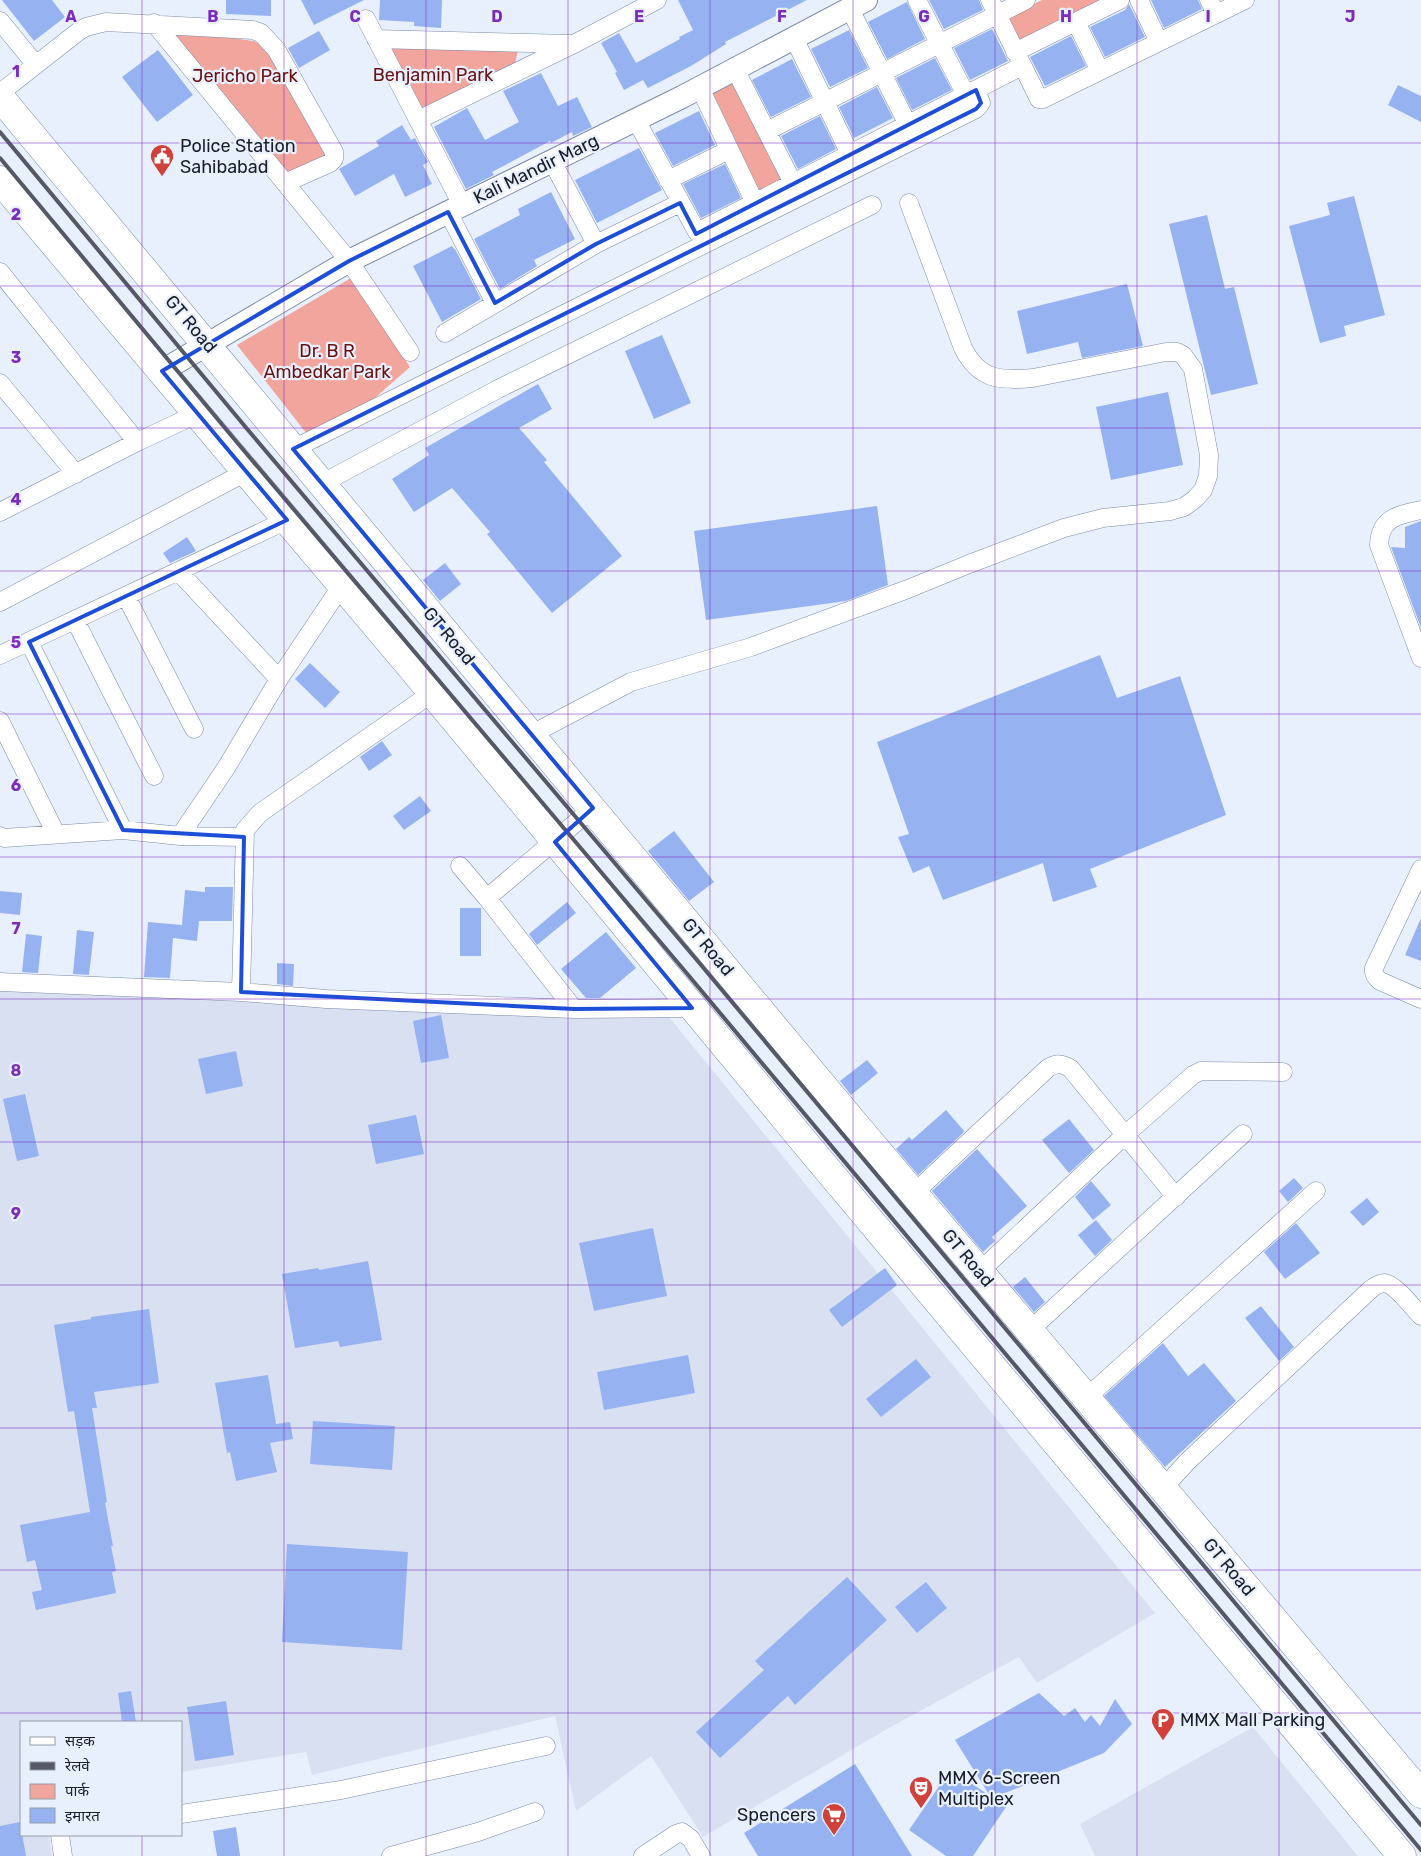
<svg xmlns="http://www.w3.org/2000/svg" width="1421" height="1856" viewBox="0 0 1421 1856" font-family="Rubik,'Noto Sans Devanagari',sans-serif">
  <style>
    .built { fill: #d9e0f1 }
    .green { fill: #f1a59c }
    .building { fill: #96b2f1 }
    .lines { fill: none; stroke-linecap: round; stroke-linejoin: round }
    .minor-casing { stroke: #7c8aa9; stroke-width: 19 }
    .tertiary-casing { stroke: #7c8aa9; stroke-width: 24 }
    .trunk-casing { stroke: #7c8aa9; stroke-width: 29 }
    .minor { stroke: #fff; stroke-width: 18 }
    .tertiary { stroke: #fff; stroke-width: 22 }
    .trunk { stroke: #fff; stroke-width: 28 }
    .rail { stroke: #545965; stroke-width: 4 }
    .marked { fill: none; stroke: #1d4ed8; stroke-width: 4; stroke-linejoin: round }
    .grid { fill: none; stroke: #7b2cbf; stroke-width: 1; stroke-opacity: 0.55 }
    .labels { text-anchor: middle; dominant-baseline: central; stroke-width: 4.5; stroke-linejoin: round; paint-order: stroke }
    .park-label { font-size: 18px; fill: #681110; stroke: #e9f0fd }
    .poi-label { font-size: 18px; fill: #191e2a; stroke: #e9f0fd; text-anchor: start }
    .street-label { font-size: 18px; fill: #191e2a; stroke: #e9f0fd }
    .grid-label { font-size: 16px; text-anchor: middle; font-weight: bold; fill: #7b2cbf; stroke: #e9f0fd; stroke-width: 4.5; stroke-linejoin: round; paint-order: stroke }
  </style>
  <rect width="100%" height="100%" fill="#e9f0fd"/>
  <path class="built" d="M0,977L665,1012L1155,1613L1037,1683L1019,1657L889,1728L703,1837L651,1756L576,1811L555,1716L312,1775L306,1752L181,1772V1722H21V1835H49L52,1856H0Z
    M1253,1727L1358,1856H1095L1080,1824Z"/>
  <path class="green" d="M1042,0H1109L1019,44L1006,18Z
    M161,27L265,43L330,159L286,178Z
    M381,42L519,46L514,68L420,115Z
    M734,72L788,177L752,193L703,89Z
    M351,278L410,367L318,448L237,345Z"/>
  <path class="building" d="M2,0H52L65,17L34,41Z
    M226,0H271V16L226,14Z
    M301,0H364L314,25Z
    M380,0H442L441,28L414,26V22L379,20Z
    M678,0H807L725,42L726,44L691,66L648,88L643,80L624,90L615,73L617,72L601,43L619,33L636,63L680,39L679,37L693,30Z
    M929,0H979L983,10L944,29Z
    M1151,0H1198L1202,9L1164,28Z
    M907,2L925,39L887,59L868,22Z
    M1129,4L1145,37L1105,57L1090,27L1125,10Z
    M992,29L1008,61L970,80L954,48Z
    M849,30L868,68L830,87L811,49Z
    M319,31L330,50L299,68L288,48Z
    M1071,36L1086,66L1045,86L1030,57Z
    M158,50L193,95L157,122L122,77Z
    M935,58L952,90L912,110L896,78Z
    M792,59L811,97L771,117L752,80Z
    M541,73L558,106L577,97L592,127L573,136L572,132L551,143L550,141L492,172L494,175L466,189L434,127L467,108L485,140L519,122L503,91Z
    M1398,85L1421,96V122L1388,105Z
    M877,87L893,118L854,138L839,107Z
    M699,111L715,145L673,166L655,133Z
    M820,116L836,149L798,169L781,136Z
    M402,125L411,140L415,138L428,162L423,165L432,184L405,197L394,174L355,196L339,169L379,146L376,141Z
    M639,148L662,190L597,223L575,180Z
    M725,164L741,198L701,218L683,184Z
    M551,192L575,239L534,260L537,266L500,289L474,239L520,215L518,209Z
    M1354,196L1385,315L1344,326L1346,336L1320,343L1289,226L1330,215L1327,203Z
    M1207,215L1225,289L1234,287L1258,384L1211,395L1169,224Z
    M452,246L454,249H455L481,299L442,322L413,266Z
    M1127,284L1143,346L1082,358L1078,342L1027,354L1017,311Z
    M662,335L691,403L654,419L625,351Z
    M538,384L552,409L519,428L547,460L544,462L622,556L552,613L487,534L490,532L452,488L414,512L392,479L429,455L425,448Z
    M1168,392L1183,465L1111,480L1096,407Z
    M877,506L888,585L846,601L706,620L694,531Z
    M1421,521V628L1391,547L1405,548V527Z
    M187,537L196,551L170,563L163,553Z
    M445,563L461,584L440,601L423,580Z
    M1100,655L1117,698L1180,676L1226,815L1090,869L1097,887L1053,902L1043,863L943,900L929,866L913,873L898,837L909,834L877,742Z
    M310,663L340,692L325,708L295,679Z
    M382,741L392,755L369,771L360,757Z
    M420,796L431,811L404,830L393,816Z
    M674,831L714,882L689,901L648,851Z
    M205,887H233L232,921H199L197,941L173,938L170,978L144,977L148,922L182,925L185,890L205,892Z
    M0,891L22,893L20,915L0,913Z
    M567,902L576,913L537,945L529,934Z
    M460,908H481V956H460Z
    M1421,918V961L1405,955Z
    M77,930L94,932L89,975L73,974Z
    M606,932L636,968L600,998H586L561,969Z
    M26,934L42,936L38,973L22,972Z
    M277,963L294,964L293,986L277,984Z
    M441,1015L449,1058L421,1063L413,1021Z
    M236,1051L243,1086L206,1094L198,1059Z
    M867,1060L878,1073L851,1095L840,1081Z
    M25,1094L39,1156L17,1161L3,1099Z
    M946,1110L964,1131L963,1133L918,1175L896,1149L909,1137L912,1140Z
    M416,1115L424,1154L376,1164L368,1125Z
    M1069,1119L1094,1150L1069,1173L1042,1140Z
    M977,1149L1027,1206L992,1237L995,1241L983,1252L932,1191Z
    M1294,1178L1303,1188L1288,1202L1279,1191Z
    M1091,1181L1111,1205L1093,1220L1075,1197Z
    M1367,1198L1379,1212L1363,1226L1350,1212Z
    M1096,1220L1112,1240L1095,1256L1078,1235Z
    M1296,1223L1320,1253L1285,1279L1264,1252Z
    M653,1228L667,1296L594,1311L579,1243Z
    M368,1261L382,1340L340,1347L338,1341L295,1348L282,1274L318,1268L319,1270Z
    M885,1268L897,1285L842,1327L829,1310Z
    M1025,1277L1045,1302L1034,1312L1013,1287Z
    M1261,1306L1294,1347L1279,1361L1245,1318Z
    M149,1309L159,1383L94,1392L97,1408H92L107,1502L105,1503L113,1546H111L116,1571L112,1572L116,1593L36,1610L32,1592L42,1590L35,1560L27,1562L20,1525L90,1512L74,1411L68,1412L54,1325L91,1319V1317Z
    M1163,1343L1188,1376L1204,1363L1236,1401L1165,1467L1104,1396Z
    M688,1355L695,1393L604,1410L597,1372Z
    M916,1359L931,1377L881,1417L866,1399Z
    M268,1375L276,1424L290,1422L293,1439L270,1443L277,1472L236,1481L230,1452L227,1453L215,1383Z
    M313,1421L395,1426L392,1470L310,1464Z
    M287,1544L408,1552L402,1650L282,1642Z
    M847,1577L887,1620L795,1705L788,1696L720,1758L696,1732L764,1670L755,1661Z
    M926,1582L947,1608L917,1633L895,1607Z
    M131,1691L136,1722H122L118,1693Z
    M1039,1693L1064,1716L1075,1708L1085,1722L1091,1715L1100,1726L1115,1699L1132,1724L1104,1753L993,1798L1006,1807L973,1856H946L909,1830L951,1769L990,1796L955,1740Z
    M226,1701L234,1755L195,1761L187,1707Z
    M855,1764L912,1856H758L744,1833Z
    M20,1822L26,1856H0V1826Z
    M236,1827L240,1856H217L213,1831Z"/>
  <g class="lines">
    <g class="minor-casing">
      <path id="minor" d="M917,0L966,95
        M990,0L1039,99H1043L1245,0
        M1139,0L1159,42
        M1209,0L1216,14
        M850,9L908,125
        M366,19L462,205
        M0,21L36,65
        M1076,22L1100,71
        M154,23L349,261L410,352
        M794,38L850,154
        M376,39L571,44
        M1015,52L1120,0
        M735,69L793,183
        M700,88L755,203
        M0,93L79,31L86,27L106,22L253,30L261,33L276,49L334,152V159L330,163L285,183
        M418,120L574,44L657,0
        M636,120L697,232L1022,66
        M767,131L1026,0
        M552,161L596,244
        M668,180L729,150
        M448,212L495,303
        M0,272L137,442L0,512
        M445,333L596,244L680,203
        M0,383L76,474
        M137,442L197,414
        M293,449L976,109L981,103L976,90
        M321,484L498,389L872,205
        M1421,510C1399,515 1380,517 1379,545L1421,658
        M178,571L279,679
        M126,596L194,729
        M0,602L246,472
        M75,620L154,776
        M29,642L123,830
        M0,655L287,520
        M0,721L56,834
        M532,734L631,682L751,647L908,589L969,564L1064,528L1103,518L1170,511L1184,507L1195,499L1203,490L1208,476L1209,455L1193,369L1183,355L1177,352H1166L1033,378C1000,381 979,380 963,348L909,203
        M0,836L4,838L123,830L180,836L244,837
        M180,836L226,768L279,679L342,585
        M460,866L487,898L574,1009
        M1421,869L1374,968C1373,974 1375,977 1380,981L1421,999
        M487,898L593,808
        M0,982L241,992L326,999L574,1009L692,1008
        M241,992L245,830L260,813L432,693
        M913,1194L1048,1068C1057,1063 1062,1063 1071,1069L1176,1197
        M979,1272L1125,1135L1193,1075L1201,1071L1283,1072
        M1029,1331L1243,1134
        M1086,1398L1316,1191
        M1163,1488L1188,1461L1371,1289C1375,1286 1380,1283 1385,1283C1396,1285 1413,1308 1421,1316
        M181,1814L341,1790L546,1746
        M60,1835L63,1856
        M391,1856L478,1832L535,1812
        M643,1856L676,1834L682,1832L691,1839L701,1856"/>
    </g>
    <g class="tertiary-casing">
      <path id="tertiary" d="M162,371L349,261L682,97L866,0"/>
    </g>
    <g class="trunk-casing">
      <path id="trunk" d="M0,97C286,437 568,782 854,1123C1042,1347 1232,1570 1421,1794
        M0,180L410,666L806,1144L1402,1856"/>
    </g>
    <use href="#minor" class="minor"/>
    <use href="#tertiary" class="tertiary"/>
    <use href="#trunk" class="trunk"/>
    <path class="rail" d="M0,132L248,430L696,959L1421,1825
      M0,158L235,440L684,970L1421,1850"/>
  </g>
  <path class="marked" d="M976,90L981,103L976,109L293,449L593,808L555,842L692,1008L574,1009L241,992L244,837L123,830L29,642L287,520L162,371L349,261L448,212L495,303L596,244L680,203L696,234Z"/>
  <path class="grid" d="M142,0V1722M284,0V1856M426,0V1856M568,0V1856M710,0V1856M853,0V1856M995,0V1856M1137,0V1856M1279,0V1856M0,143H1421M0,286H1421M0,428H1421M0,571H1421M0,714H1421M0,857H1421M0,999H1421M0,1142H1421M0,1285H1421M0,1428H1421M0,1570H1421M0,1713H1421M142,1835V1856"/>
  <defs>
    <g id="civic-pin" transform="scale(1.25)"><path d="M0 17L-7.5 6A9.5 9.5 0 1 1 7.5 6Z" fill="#cf413a" stroke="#e9f0fd"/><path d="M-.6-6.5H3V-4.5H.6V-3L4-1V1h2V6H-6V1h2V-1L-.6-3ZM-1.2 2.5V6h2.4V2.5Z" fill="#fff"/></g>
    <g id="parking-pin" transform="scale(1.25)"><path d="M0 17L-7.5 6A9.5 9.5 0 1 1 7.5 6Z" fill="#cf413a" stroke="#e9f0fd"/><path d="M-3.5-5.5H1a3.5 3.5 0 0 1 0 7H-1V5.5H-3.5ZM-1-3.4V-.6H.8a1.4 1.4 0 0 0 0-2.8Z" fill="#fff"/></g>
    <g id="theatre-pin" transform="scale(1.25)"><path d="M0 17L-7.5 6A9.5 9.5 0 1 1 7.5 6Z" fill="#cf413a" stroke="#e9f0fd"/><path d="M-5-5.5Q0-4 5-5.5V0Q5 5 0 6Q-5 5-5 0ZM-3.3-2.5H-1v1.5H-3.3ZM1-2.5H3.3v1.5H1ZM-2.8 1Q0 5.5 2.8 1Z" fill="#fff"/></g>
    <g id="supermarket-pin" transform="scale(1.25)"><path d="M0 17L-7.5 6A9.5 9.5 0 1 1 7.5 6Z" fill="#cf413a" stroke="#e9f0fd"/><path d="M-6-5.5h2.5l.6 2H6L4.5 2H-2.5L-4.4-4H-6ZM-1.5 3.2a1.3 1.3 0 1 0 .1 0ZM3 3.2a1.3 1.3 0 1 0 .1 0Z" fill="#fff"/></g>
  </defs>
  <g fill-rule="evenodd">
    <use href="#civic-pin" x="162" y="156"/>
    <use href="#parking-pin" x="1163" y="1720"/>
    <use href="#theatre-pin" x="921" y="1788"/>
    <use href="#supermarket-pin" x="834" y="1815"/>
  </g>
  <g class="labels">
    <g class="park-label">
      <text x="433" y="75">Benjamin Park</text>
      <text x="245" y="76">Jericho Park</text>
      <text x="327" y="351">Dr. B R<tspan x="327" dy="21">Ambedkar Park</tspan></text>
    </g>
    <g class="poi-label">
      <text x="180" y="146">Police Station<tspan x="180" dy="21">Sahibabad</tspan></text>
      <text x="1180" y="1720">MMX Mall Parking</text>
      <text x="938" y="1778">MMX 6-Screen<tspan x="938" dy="21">Multiplex</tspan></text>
      <text x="816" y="1815" text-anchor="end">Spencers</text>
    </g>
    <g class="street-label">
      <text transform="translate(536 169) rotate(-26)">Kali Mandir Marg</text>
      <text transform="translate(191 324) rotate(50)">GT Road</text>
      <text transform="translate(449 636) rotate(50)">GT Road</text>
      <text transform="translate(708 947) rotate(50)">GT Road</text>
      <text transform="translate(968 1258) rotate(50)">GT Road</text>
      <text transform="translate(1229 1567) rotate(50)">GT Road</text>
    </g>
  </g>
  <g class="grid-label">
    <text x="71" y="22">A</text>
    <text x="213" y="22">B</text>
    <text x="355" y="22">C</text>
    <text x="497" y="22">D</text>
    <text x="639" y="22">E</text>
    <text x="782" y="22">F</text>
    <text x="924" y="22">G</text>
    <text x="1066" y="22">H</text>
    <text x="1208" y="22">I</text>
    <text x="1350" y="22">J</text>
    <text x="16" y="77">1</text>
    <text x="16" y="220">2</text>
    <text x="16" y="363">3</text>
    <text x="16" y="505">4</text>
    <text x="16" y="648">5</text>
    <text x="16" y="791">6</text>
    <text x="16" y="934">7</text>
    <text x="16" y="1076">8</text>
    <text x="16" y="1219">9</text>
  </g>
  <rect x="20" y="1721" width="162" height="115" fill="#e9f0fd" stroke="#969ca9"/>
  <rect x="30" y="1737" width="25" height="8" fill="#ffffff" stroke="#969ca9"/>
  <text x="65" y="1746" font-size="15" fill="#191e2a">सड़क</text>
  <rect x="30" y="1762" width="25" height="8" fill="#545965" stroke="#969ca9"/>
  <text x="65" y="1771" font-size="15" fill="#191e2a">रेलवे</text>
  <rect x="30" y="1784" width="25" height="15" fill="#f1a59c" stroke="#969ca9"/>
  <text x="65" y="1796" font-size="15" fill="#191e2a">पार्क</text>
  <rect x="30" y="1808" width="25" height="15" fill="#96b2f1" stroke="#969ca9"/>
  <text x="65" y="1821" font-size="15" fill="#191e2a">इमारत</text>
</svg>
